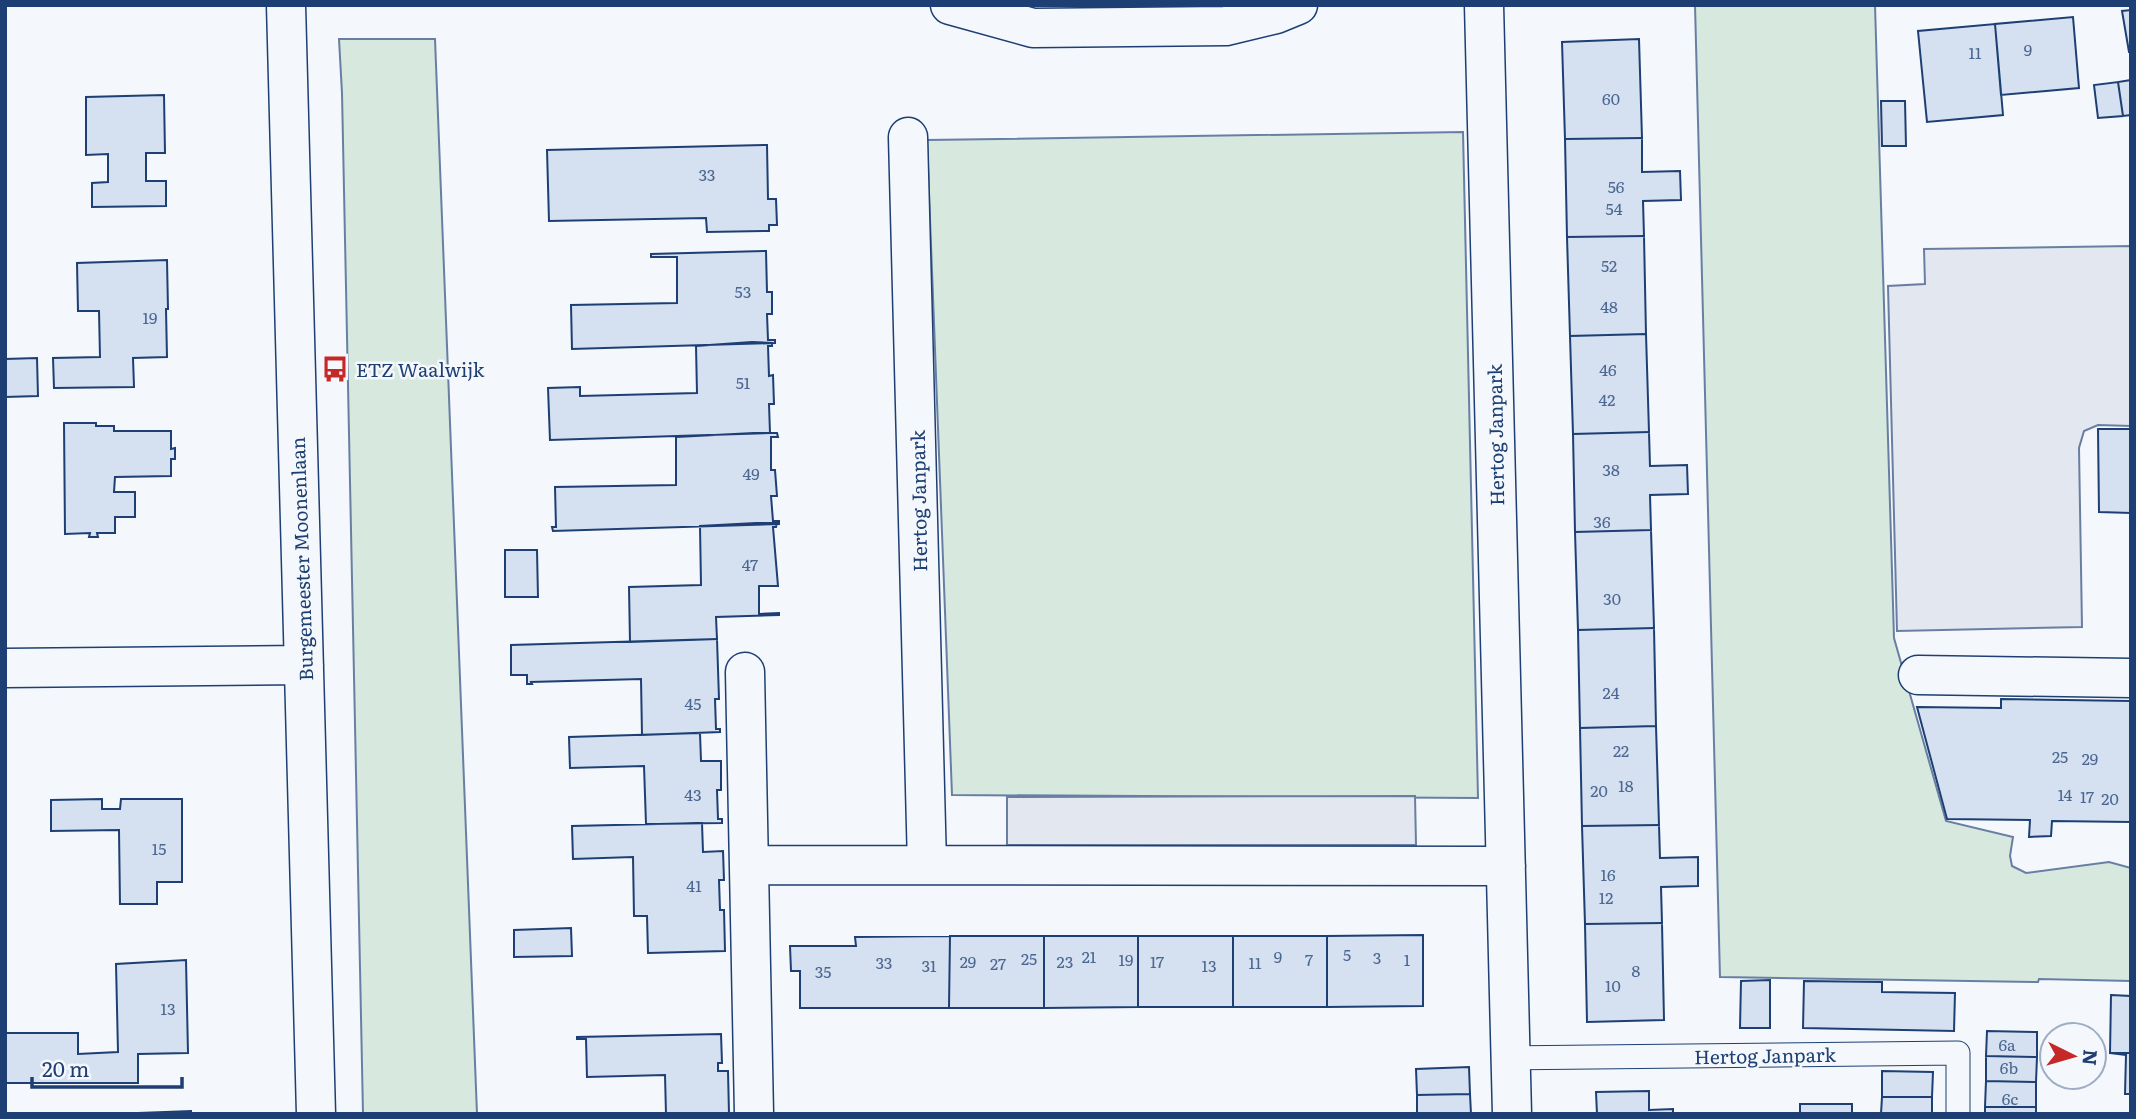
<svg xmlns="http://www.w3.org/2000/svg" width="2136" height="1119" viewBox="0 0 2136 1119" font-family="Literata,serif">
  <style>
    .green { fill: #d7e8df; stroke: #687fa3; stroke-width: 2 }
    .parking { fill: #e3e8f0; stroke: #687fa3; stroke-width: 2 }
    .building { fill: #d5e0f0; stroke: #1d3f73; stroke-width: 2 }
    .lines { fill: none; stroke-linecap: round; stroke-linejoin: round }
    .lane-casing { stroke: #1d3f73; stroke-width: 25 }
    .street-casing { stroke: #1d3f73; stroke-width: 41 }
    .lane { stroke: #f4f7fb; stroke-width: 23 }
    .street { stroke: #f4f7fb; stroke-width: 38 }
    .labels { text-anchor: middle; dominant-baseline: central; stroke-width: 5; stroke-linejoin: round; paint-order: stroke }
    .number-label { font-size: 16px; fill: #4b6792 }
    .poi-label { font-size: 19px; fill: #1d3f73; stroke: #f4f7fb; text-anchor: start }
    .street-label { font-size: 19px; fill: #1d3f73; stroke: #f4f7fb }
  </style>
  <rect width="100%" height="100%" fill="#f4f7fb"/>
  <path class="green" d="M1695,5H1875L1894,638L1946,821L2013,837L2010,856L2012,866L2026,873L2109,862L2131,868V981L2039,979L2038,982L1720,977Z
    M339,39H435L477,1114H363L342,93Z
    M1463,132L1478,798L952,795L927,140Z"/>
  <path class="parking" d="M2131,246V426L2098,425L2084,431L2079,448L2082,627L1897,631L1888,286L1925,284L1924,249Z
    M1415,796L1416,845H1007V797Z"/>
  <path class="building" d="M2131,10V52H2129L2122,11Z
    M2073,17L2079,88L2001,95L1995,24Z
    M1995,24L2003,115L1927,122L1918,31Z
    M1639,39L1642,138L1565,139L1562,42Z
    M2131,80V115L2123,116L2118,82Z
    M2118,82L2123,116L2098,118L2094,85Z
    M164,95L165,153H146V181H166V206L92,207V183L108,182V154L86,155V97Z
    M1881,101H1905L1906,146H1882Z
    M1642,138V172L1680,171L1681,200L1643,201L1644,236L1567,237L1565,139Z
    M767,145L768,199H776L777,225H769V231L707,232L706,218L549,221L547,150Z
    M1644,236L1646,334L1570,336L1567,237Z
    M766,251L767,292H772V314H767L768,340H775V343L572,349L571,305L677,303V257H651V254Z
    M167,260L168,309H166L167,357L133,358L134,387L54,388L53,358L100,357L99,311H78L77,263Z
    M1646,334L1649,432L1573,434L1570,336Z
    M752,342L772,343V346H768L769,376L773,375L774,404H769L770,433L550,440L548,388L580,387V396L697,393L696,346Z
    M37,358L38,396L5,397V359Z
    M64,423H96V426H114V431H171V449L175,448V459H171V476L115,477L114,492H135V517H115V533H97L98,537H89L90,533L65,534Z
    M2098,429H2131V513L2099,512Z
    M1649,432L1650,466L1687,465L1688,494L1650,495L1651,530L1575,532L1573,434Z
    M754,433H777L778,437H771V470H775L777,496H771L773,521H779V524L553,531L552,527H556L555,487L676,485V437Z
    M756,523H777L776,527H773L778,586H759V614L779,613V615L716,617L717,639L630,642L629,587L701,585L700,526Z
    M1651,530L1654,628L1578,630L1575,532Z
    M505,550H537L538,597H505Z
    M1654,628L1656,726L1580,728L1578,630Z
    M717,639L719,699H715L716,729H720V732L642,735L641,679L531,682L532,684H527V675H511V645Z
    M2001,699L2131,701V822L2052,821L2051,836L2029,837L2030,820L1947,819L1917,707L2001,708Z
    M1656,726L1659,825L1582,826L1580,728Z
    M700,733L701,761H721V790H717L718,819H722V823L646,824L644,766L570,768L569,737Z
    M102,799V809H120L121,799H182V882H157V904H120L119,830L51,831V800Z
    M702,823L703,852L723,851L724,880H719L720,910H724L725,951L648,953L647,916H634L633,857L573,859L572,826Z
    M1659,825L1660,858L1698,857V886L1661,887L1662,923L1585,924L1582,826Z
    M1662,923L1664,1020L1587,1022L1585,924Z
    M571,928L572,956L514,957V930Z
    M1423,935V1006L1327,1007V936Z
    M950,936H1044V1008H949Z
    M950,936L949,1008H800V971H791L790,946H856L855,937Z
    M1044,936H1138V1007L1044,1008Z
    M1138,936H1233V1007H1138Z
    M1233,936H1327V1007H1233Z
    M186,960L188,1053L138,1054V1083H5V1033H78V1054L118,1052L116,964Z
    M1770,980V1028H1740L1741,981Z
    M1804,981L1882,982V992L1955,993L1954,1031L1803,1028Z
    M2111,995L2131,996V1053H2110Z
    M1987,1031L2037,1032V1057L1986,1056Z
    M721,1034L722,1063H718V1071H728L729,1114H666L665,1075L587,1077L586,1039H577V1037Z
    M2110,1053H2131V1094H2125L2126,1055Z
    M1986,1056L2037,1057L2036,1082L1986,1081Z
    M1469,1067L1470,1094L1417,1095L1416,1069Z
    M1882,1071L1933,1072L1932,1097H1882Z
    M1986,1081L2036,1082V1107H1985Z
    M1649,1091V1110L1673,1109V1114H1597L1596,1092Z
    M1470,1094L1471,1114H1417V1095Z
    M1882,1097H1932V1114H1881Z
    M1800,1104H1852V1114H1800Z
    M1985,1107H2036V1114H1985Z
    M191,1111V1114H111Z"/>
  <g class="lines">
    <g class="lane-casing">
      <path id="lane" d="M1511,1058L1958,1053V1114"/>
    </g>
    <g class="street-casing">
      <path id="street" d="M286,5L316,1114
        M950,5L1033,28L1226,26L1276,14L1298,5
        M1484,5L1512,1114
        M908,137L927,865
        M5,668L304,665
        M745,672L754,1114
        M1918,675L2131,678
        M749,865L1506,866"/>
    </g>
    <use href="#lane" class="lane"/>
    <use href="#street" class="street"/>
  </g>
  <defs>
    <g id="bus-bare" transform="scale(2.1)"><path d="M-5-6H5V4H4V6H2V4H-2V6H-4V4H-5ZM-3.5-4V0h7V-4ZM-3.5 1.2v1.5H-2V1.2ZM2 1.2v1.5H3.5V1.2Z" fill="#c62828" stroke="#f4f7fb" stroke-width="2.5" paint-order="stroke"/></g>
  </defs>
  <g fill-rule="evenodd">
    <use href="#bus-bare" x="335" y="369"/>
  </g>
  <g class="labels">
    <g class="number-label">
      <text x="2028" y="49">9</text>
      <text x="1975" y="52">11</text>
      <text x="1611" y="98">60</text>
      <text x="707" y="174">33</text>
      <text x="1616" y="186">56</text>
      <text x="1614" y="208">54</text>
      <text x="1609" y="265">52</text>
      <text x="743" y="291">53</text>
      <text x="1609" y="306">48</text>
      <text x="150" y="317">19</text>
      <text x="1608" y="369">46</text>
      <text x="743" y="382">51</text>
      <text x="1607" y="399">42</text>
      <text x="1611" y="469">38</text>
      <text x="751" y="473">49</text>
      <text x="1602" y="521">36</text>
      <text x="750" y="564">47</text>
      <text x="1612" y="598">30</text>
      <text x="1611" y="692">24</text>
      <text x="693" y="703">45</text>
      <text x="1621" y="750">22</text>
      <text x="2060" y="756">25</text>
      <text x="2090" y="758">29</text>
      <text x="1626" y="785">18</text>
      <text x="1599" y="790">20</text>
      <text x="693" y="794">43</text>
      <text x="2065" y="794">14</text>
      <text x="2087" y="796">17</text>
      <text x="2110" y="798">20</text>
      <text x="159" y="848">15</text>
      <text x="1608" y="874">16</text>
      <text x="694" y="885">41</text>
      <text x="1606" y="897">12</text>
      <text x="1347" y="954">5</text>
      <text x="1089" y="956">21</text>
      <text x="1278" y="956">9</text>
      <text x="1377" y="957">3</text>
      <text x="1029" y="958">25</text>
      <text x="1126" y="959">19</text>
      <text x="1309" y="959">7</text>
      <text x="1407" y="959">1</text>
      <text x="968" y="961">29</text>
      <text x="1065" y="961">23</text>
      <text x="1157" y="961">17</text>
      <text x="884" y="962">33</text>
      <text x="1255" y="962">11</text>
      <text x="998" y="963">27</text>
      <text x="929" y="965">31</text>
      <text x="1209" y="965">13</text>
      <text x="1636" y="970">8</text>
      <text x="823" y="971">35</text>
      <text x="1613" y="985">10</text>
      <text x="168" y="1008">13</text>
      <text x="2007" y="1044">6a</text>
      <text x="2009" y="1067">6b</text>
      <text x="2010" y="1098">6c</text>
    </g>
    <g class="poi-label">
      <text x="356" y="369">ETZ Waalwijk</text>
    </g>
    <g class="street-label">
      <text transform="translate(1495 435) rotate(-91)">Hertog Janpark</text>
      <text transform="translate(918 501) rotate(-91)">Hertog Janpark</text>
      <text transform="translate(301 559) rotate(-92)">Burgemeester Moonenlaan</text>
      <text transform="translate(1765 1055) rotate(-1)">Hertog Janpark</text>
    </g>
  </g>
  <rect width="2136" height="1119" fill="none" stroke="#1d3f73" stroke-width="14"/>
  <g transform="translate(2073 1056) rotate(95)"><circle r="33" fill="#f4f7fb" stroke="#9eadc5" stroke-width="2"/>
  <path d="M0-5L12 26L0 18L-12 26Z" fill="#c62828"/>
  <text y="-10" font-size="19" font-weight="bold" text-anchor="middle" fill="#1d3f73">N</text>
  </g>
  <path d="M32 1077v10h150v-10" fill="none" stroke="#1d3f73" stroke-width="3.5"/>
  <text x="42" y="1077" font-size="21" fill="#1d3f73" stroke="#f4f7fb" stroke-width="5" paint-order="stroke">20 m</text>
</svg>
